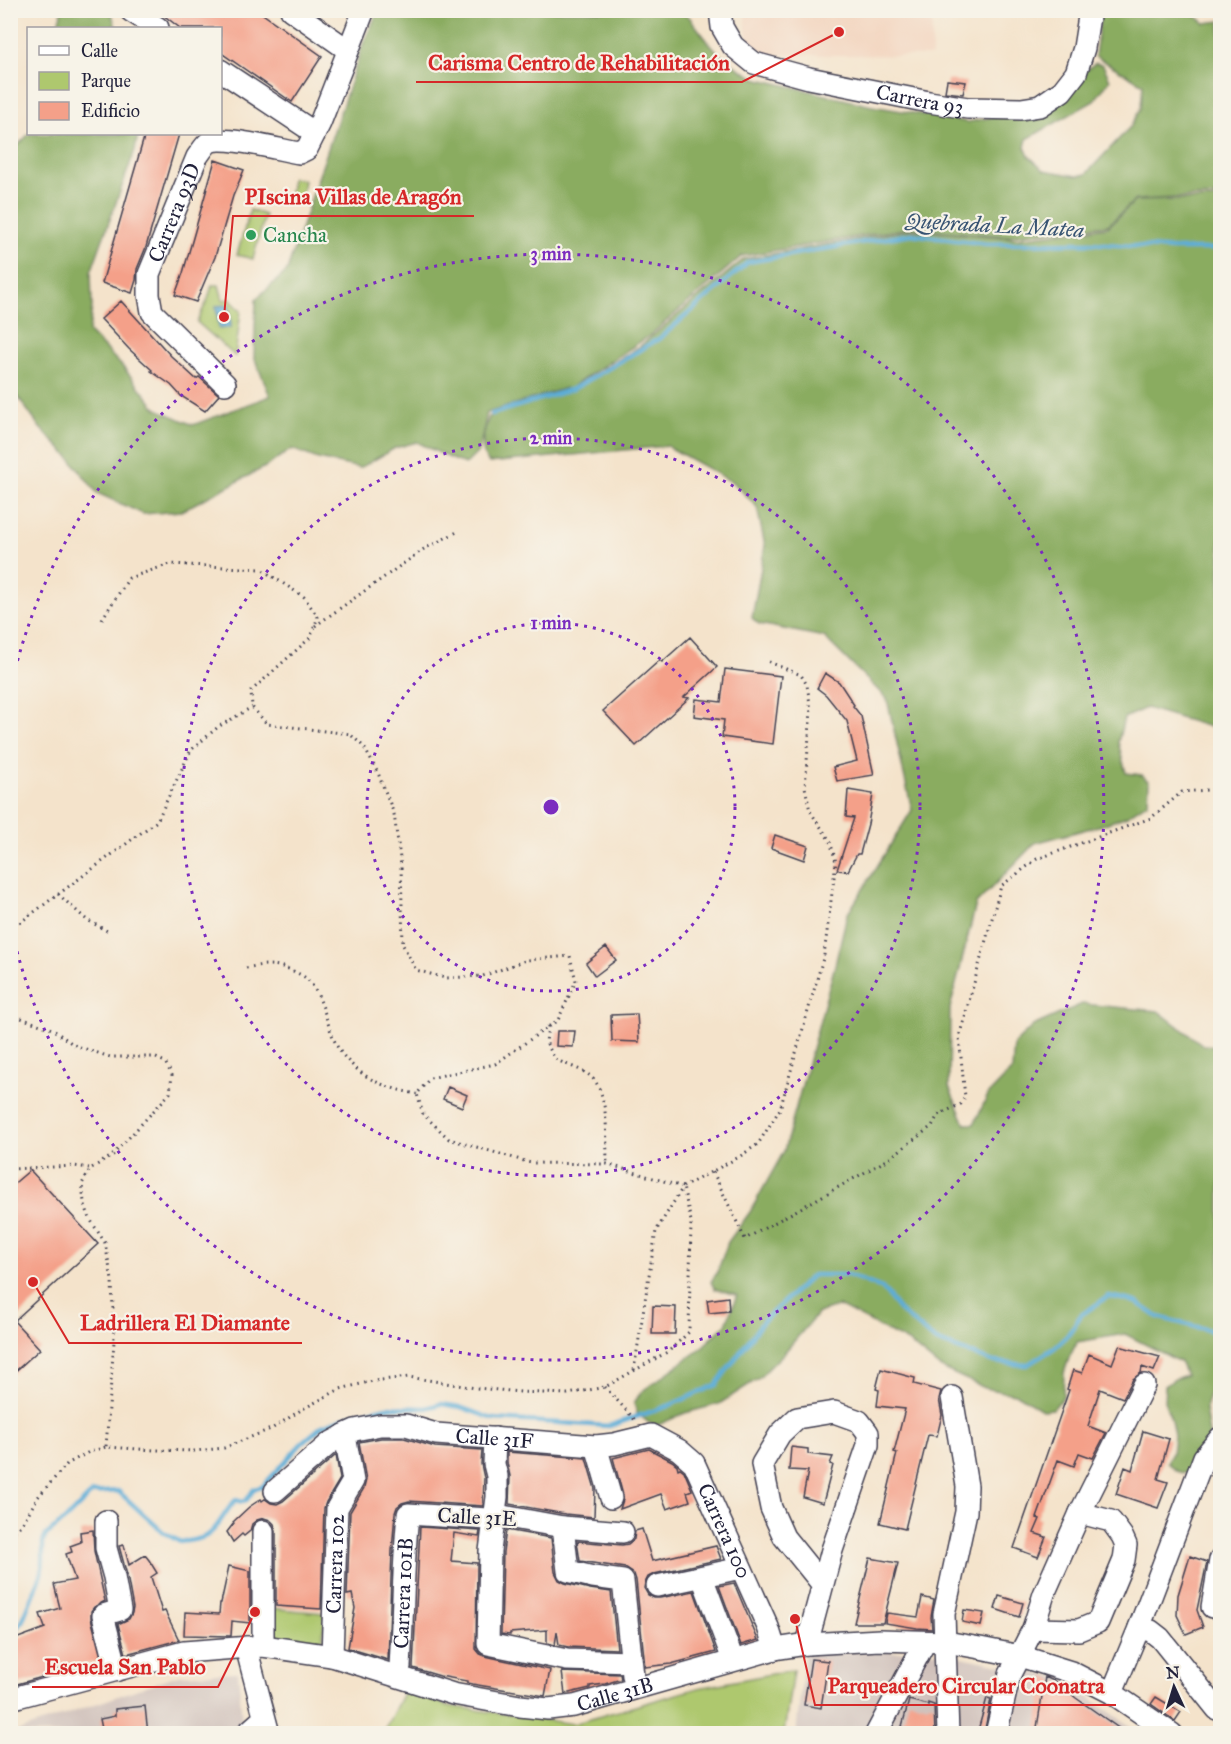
<svg xmlns="http://www.w3.org/2000/svg" width="1231" height="1744" viewBox="0 0 1231 1744" font-family="'IM FELL Great Primer',serif">
  <style>
    .built { fill: #f3d4be }
    .industrial { fill: #cfc0ba }
    .green { fill: #aec86e; stroke: #687554; stroke-width: 1.5 }
    .forest { fill: #8aac61; stroke: #56674e; stroke-width: 1.5 }
    .water { fill: #5dadd7; stroke: #406889; stroke-width: 1.5 }
    .lines { fill: none; stroke-linecap: round; stroke-linejoin: round }
    .stream { stroke: #5dadd7; stroke-width: 4.5 }
    .building { fill: #f4a089 }
    .minor-casing { stroke: #423f51; stroke-width: 24 }
    .path { stroke: #423f51; stroke-width: 3; stroke-dasharray: 1.5 4.5; stroke-linecap: butt }
    .minor { stroke: #fff; stroke-width: 21 }
    .ring { fill: none; stroke: #7b2cbf; stroke-width: 3; stroke-dasharray: 3 6 }
    .leisure-dot { fill: #2e9e5b; stroke: #f7f3e8; stroke-width: 2 }
    .labels { text-anchor: middle; dominant-baseline: central; stroke-width: 4.5; stroke-linejoin: round; paint-order: stroke }
    .street-label { font-size: 21px; fill: #22223b; stroke: #f7f3e8 }
    .leisure-label { font-size: 21px; fill: #27864d; stroke: #f7f3e8; text-anchor: start }
    .water-label { font-size: 22px; font-style: italic; fill: #375372; stroke: #f7f3e8 }
    .centre { fill: #7b2cbf; stroke: #f7f3e8; stroke-width: 3 }
    .ring-label { font-size: 18px; text-anchor: middle; font-weight: bold; fill: #7b2cbf; stroke: #f7f3e8; stroke-width: 4.5; stroke-linejoin: round; paint-order: stroke }
    .leader { fill: none; stroke: #d62828; stroke-width: 2 }
    .callout-dot { fill: #d62828; stroke: #f7f3e8; stroke-width: 2 }
    .callout-label { font-size: 22px; text-anchor: middle; font-weight: bold; fill: #d62828; stroke: #f7f3e8; stroke-width: 4.5; stroke-linejoin: round; paint-order: stroke }
  </style>
  <rect width="100%" height="100%" fill="#f7f3e8"/>
  <filter id="ink" filterUnits="userSpaceOnUse"><feTurbulence type="fractalNoise" baseFrequency=".0167" numOctaves="2"/><feDisplacementMap in="SourceGraphic" scale="12" xChannelSelector="R" yChannelSelector="G"/><feConvolveMatrix kernelMatrix="1 2 1 2 8 2 1 2 1" color-interpolation-filters="sRGB"/></filter>
  <filter id="wash" filterUnits="userSpaceOnUse"><feTurbulence type="fractalNoise" baseFrequency=".008" numOctaves="4" result="noise"/><feDisplacementMap in="SourceGraphic" scale="24" xChannelSelector="R" yChannelSelector="G"/><feGaussianBlur stdDeviation="1.35" result="paint"/><feColorMatrix in="noise" values="0 0 0 0 0 0 0 0 0 0 0 0 0 0 0 0 0 1.4 0 .05"/><feComposite in="paint" operator="in"/></filter>
  <g filter="url(#wash)">
    <rect width="100%" height="100%" fill="#f4e3cb"/>
    <path class="built" d="M745,11H932V56L748,54Z"/>
    <path class="industrial" d="M805,1652H938L1061,1678L1140,1733L796,1734Z
      M238,1672L243,1733L16,1734V1732L178,1675Z"/>
    <path class="green" d="M292,178L304,180L301,200L289,198Z
      M250,210L265,215L253,259L237,255Z
      M212,285H219L223,300L230,299L241,311L235,356L197,322L208,299Z
      M268,1608L324,1613L323,1640L267,1636Z
      M793,1670L784,1733L381,1734L385,1729L404,1691L449,1706L573,1724L698,1688Z"/>
    <path class="forest" d="M62,10L111,11L116,28H57Z
      M378,11H681L690,18L706,39L725,60L755,78L872,106L968,122L1046,106L1091,66L1096,63L1103,65L1110,80L1094,101L1027,139L1025,147L1029,156L1044,170L1077,176L1086,174L1131,126L1141,107L1143,84L1095,56L1100,19L1104,11H1189L1205,23L1220,21V196L1135,200L1108,225L1007,236L909,228L742,256L649,336L573,386L579,384L639,347L744,259L908,230L1018,238L1108,227L1135,201L1220,199V730L1146,708L1124,718L1118,742L1126,773L1142,775L1149,782L1148,802L1127,816L1102,825L1035,843L976,904L950,1008L949,1087L965,1124H974L988,1095L1012,1070L1014,1044L1033,1026L1082,1004L1158,1011L1203,1045L1220,1046V1359L1216,1368L1205,1409L1210,1440L1194,1471C1181,1475 1176,1473 1167,1462L1172,1453L1174,1435L1170,1416L1164,1401L1165,1386L1175,1379L1186,1375L1180,1362L1125,1334L1077,1342L1069,1358L1064,1373L1063,1397L1053,1409L1042,1410L1019,1395L985,1388L939,1367L908,1342L839,1306L818,1313L784,1353L758,1379L719,1404L685,1413L658,1425L649,1423L637,1413L634,1403L641,1392L699,1350L726,1324L737,1295L715,1289L711,1282L718,1270L728,1242L750,1212L784,1151L835,965L847,915L912,810L887,699L824,637L759,624L752,618L765,546L757,507L734,483L667,446L489,463C478,451 484,430 489,417L506,408L566,388L487,413L479,451L466,464L456,461L417,442L395,448L360,468L318,459L292,449L265,467L181,511L143,514L97,493L69,457L40,428L11,387L10,153L29,134H138L135,150L91,272L92,307L89,332L123,367L157,409L193,425L270,396L254,357L256,299L287,271L363,44Z"/>
    <path class="water" d="M229,305L231,327L219,329L216,306Z"/>
    <g class="lines">
      <path class="stream" d="M492,414L573,389L660,338L748,262L911,234L987,244L1090,243L1174,249H1220
        M10,1635L22,1622L41,1575L43,1561V1542L46,1535L67,1518L92,1493L118,1491L163,1532L180,1542C188,1541 197,1540 204,1537C217,1532 225,1510 236,1500L242,1502L246,1501L254,1489L262,1487L302,1443L322,1426L346,1417L386,1407L426,1408L441,1404L460,1407L493,1419L609,1426L668,1406L716,1385L763,1321L813,1275H848L882,1288L901,1312L936,1341L994,1362L1027,1365L1054,1348L1067,1336L1081,1315L1109,1296L1136,1302L1158,1317L1220,1333"/>
    </g>
    <g id="blocks">
      <path class="building" d="M157,10H257L322,56L292,102L220,52V28H180Z
        M947,80L966,82L963,94L945,92Z
        M145,134H179L146,247L137,269L136,280L132,293L102,283Z
        M215,160L244,170L233,196L215,257L196,302L175,295L183,273Z
        M121,301L171,356L196,379L199,377L219,395L205,411L181,396L171,385L151,371L152,370L129,349L101,319Z
        M690,637L717,667L684,697L689,698L636,746L603,711L660,660L662,662Z
        M725,669L781,676L773,744L722,737L724,720L694,716L696,699L721,702Z
        M825,673L839,682L854,705L853,706L861,716L874,775L837,781L833,767L857,761L847,721L826,695L817,688Z
        M848,790L873,794L868,824L860,854H857L848,871L837,870L854,818L846,817Z
        M775,835L808,846L804,860L771,848Z
        M606,947L616,960L595,976L586,963Z
        M637,1014L639,1042L612,1041L611,1015Z
        M557,1031H575L573,1047L556,1046Z
        M448,1087L467,1095L462,1107L443,1099Z
        M30,1170L98,1244L14,1321L40,1349L10,1376V1187Z
        M728,1297L729,1311L709,1313L707,1300Z
        M653,1306L676,1307L675,1334H652Z
        M1119,1346L1160,1357L1154,1371L1142,1367L1141,1373L1133,1379L1123,1398L1100,1389L1088,1426L1106,1433L1093,1458L1079,1453L1074,1466L1058,1460L1037,1518L1040,1519L1034,1533L1046,1537L1038,1557L1014,1548L1069,1390L1067,1389L1073,1370L1082,1373L1089,1354L1112,1364Z
        M881,1369L915,1378L914,1384L941,1391L939,1399L942,1415L937,1436L928,1435L905,1529L880,1523L897,1453L894,1452L905,1409L877,1406L879,1390L876,1389Z
        M1143,1431L1169,1439L1158,1479L1168,1482L1158,1508L1116,1494L1125,1467L1132,1470Z
        M381,1438H404L435,1447L482,1450L481,1464L484,1478L483,1506L409,1501L402,1503L397,1507L395,1513L392,1551L388,1660L348,1648L355,1608L352,1594L347,1595L350,1512L364,1488L366,1480L359,1442Z
        M791,1447L808,1449V1454L833,1457L830,1464L833,1465L823,1503L803,1497L808,1471L789,1470Z
        M649,1449L672,1461L677,1465L678,1469L680,1468L684,1471L692,1490L687,1492L690,1501L667,1509L661,1494L620,1509L623,1500V1495L613,1458Z
        M507,1452L586,1458L595,1489L594,1517L565,1514L509,1504L510,1476L507,1463Z
        M336,1455L340,1479L326,1502L324,1508L321,1609L276,1606V1531L274,1524L270,1520L264,1518L257,1520L252,1524L250,1531L244,1536L242,1534L233,1542L227,1532L234,1523L233,1522L249,1507L261,1499L262,1501L265,1499L271,1503L277,1504L283,1501Z
        M420,1527L480,1531L479,1537L454,1533L451,1561L477,1563L476,1649L480,1654L485,1656L550,1670L545,1696L472,1684L467,1683V1681L440,1676L413,1668Z
        M642,1529L652,1561L716,1546L721,1559L654,1574L648,1577L645,1583L644,1588L648,1595L654,1598H660L694,1591L716,1652L671,1664L645,1667L636,1580L634,1574L625,1568L580,1561L577,1541L622,1545L628,1544L634,1539L635,1531Z
        M93,1530L94,1551L105,1601L94,1607L91,1611V1618L102,1661L57,1670V1673L10,1686V1641L45,1628L40,1614L60,1608L54,1584L75,1580L66,1554L72,1552L70,1546L81,1542L80,1532Z
        M506,1530L551,1538L555,1572L559,1580L565,1583L590,1589L611,1592L617,1649L568,1647L559,1645L557,1631L555,1645L547,1643V1630L510,1633V1635L501,1634L503,1552Z
        M124,1545L129,1565L145,1555L149,1560L157,1573L151,1577L162,1612L165,1611L179,1640L126,1654L118,1624L129,1619L132,1613L133,1608L127,1575L119,1546Z
        M1190,1556L1207,1562L1197,1610L1203,1627L1186,1634L1177,1615L1178,1595Z
        M870,1558L898,1563L883,1623H854Z
        M229,1566L250,1571V1623L232,1621L231,1636L184,1635L185,1612L219,1614L220,1603H221Z
        M734,1583L758,1640L741,1645L719,1586Z
        M999,1596L1023,1603L1019,1617L995,1609Z
        M922,1597L934,1600L931,1617L932,1629L917,1628L885,1623L887,1613L918,1617Z
        M964,1610L984,1613L981,1626L962,1622Z
        M811,1659L828,1661L821,1708L804,1705Z
        M562,1672L620,1674L621,1679L605,1684L590,1686V1688L565,1694Z
        M1045,1677L1065,1686L1064,1688L1076,1698L1127,1734H1036Z
        M1156,1697L1181,1712L1175,1721L1151,1704Z
        M987,1698L991,1699L984,1734H977Z
        M909,1700L928,1705V1703L934,1705L935,1734H900Z
        M145,1706L148,1734H103L100,1719L115,1716V1709Z"/>
    </g>
  </g>
  <g filter="url(#ink)">
    <use href="#blocks" fill-opacity="0" stroke="#423f51" stroke-width="1.5"/>
    <g class="lines">
      <g class="minor-casing">
        <g id="minor">
          <path d="M291,10L348,50"/>
          <path id="s1" d="M720,10L722,27L733,46L754,63L809,78L929,102L968,108L1021,109L1040,106L1062,91L1076,73L1084,48L1090,10"/>
          <path d="M131,11L158,28"/>
          <path d="M220,70L315,133"/>
          <path id="s2" d="M225,384L152,312L149,295V274L197,157C201,152 204,146 209,142C224,135 281,150 299,153L307,149L320,123L364,10"/>
          <path d="M495,1438L494,1464L497,1476V1497L490,1551L488,1644L567,1660L631,1662"/>
          <path d="M596,1446L611,1498"/>
          <path d="M275,1491L330,1443L345,1435"/>
          <path d="M106,1521V1548L114,1577L120,1610L103,1615L117,1670"/>
          <path d="M563,1527L568,1571L593,1577L623,1581L633,1676"/>
          <path d="M263,1531V1646"/>
          <path d="M702,1577L733,1660"/>
          <path d="M657,1586L741,1568"/>
          <path d="M1212,1607L1220,1560"/>
          <path d="M1139,1628L1151,1631L1160,1638L1217,1709H1220"/>
          <path d="M1033,1629L1079,1630L1098,1622L1124,1560L1126,1545L1122,1536L1111,1521L1080,1513"/>
          <path d="M807,1644L832,1550L868,1445V1433L859,1421L834,1412L797,1418L780,1434L762,1464L771,1508L784,1537L822,1584"/>
          <path d="M246,1647L269,1734"/>
          <path id="s3" d="M332,1656L337,1508L353,1481L346,1441L344,1435L355,1430L380,1425H406L436,1434L596,1446L614,1444L651,1435L679,1450L694,1463L768,1627L775,1649"/>
          <path id="s4" d="M400,1667C403,1616 403,1564 408,1514L488,1519L497,1515L563,1527L623,1532"/>
          <path d="M1112,1693L1139,1628L1204,1457L1220,1438"/>
          <path id="s5" d="M10,1699L184,1652L263,1646L332,1656L453,1694L520,1706L548,1709L574,1706L775,1649L807,1644L880,1640L946,1642L980,1648L1020,1656L1071,1672L1112,1693L1172,1734"/>
          <path d="M246,1734L264,1718"/>
          <path d="M876,1734L925,1642"/>
          <path d="M948,1734L944,1614L966,1512L967,1486L952,1397"/>
          <path d="M996,1734L1010,1674L1033,1629L1044,1594L1080,1513L1144,1385"/>
        </g>
      </g>
      <path class="path" d="M102,619L129,578L170,564L261,569L304,597L318,617L310,638L251,691L252,707L267,724L350,734L364,747L378,773L394,814L401,866L403,945L416,970L445,978L483,976L527,960L570,956L576,981L558,1020L495,1064L430,1078L417,1094L423,1114L449,1139L531,1163L607,1164L683,1187
        M315,626L424,549L459,531
        M58,894L87,920L109,932
        M10,930L157,821L191,750L218,727L252,707
        M246,968C264,964 278,963 295,972C299,974 304,976 307,979C326,999 326,1032 342,1054C363,1080 386,1088 417,1094
        M10,1014L52,1029L74,1045L110,1057H154L165,1062L172,1075L170,1093L112,1156L90,1169L82,1184L84,1202L90,1219L105,1243L112,1280L114,1341L106,1447
        M548,1026L546,1042L555,1059C564,1064 581,1069 589,1075C610,1090 606,1140 607,1164
        M10,1169L74,1166L89,1168
        M713,1172L745,1239L887,1160L932,1126L938,1115L961,1104L965,1097L959,1037L1001,886L1037,859L1151,818L1182,792L1220,789
        M634,1370L656,1231L683,1187L739,1157L758,1144L780,1109L824,955L836,862L830,841L810,811L805,787L811,710L807,685L801,675L769,662
        M605,1387L636,1421
        M10,1535L22,1524L38,1497L67,1464L89,1452L106,1447L155,1450L195,1451L224,1448L273,1428L301,1410L340,1389L373,1381L409,1377L476,1388L521,1392L568,1394L605,1387L669,1351L689,1332L691,1221L683,1187"/>
      <use href="#minor" class="minor"/>
    </g>
  </g>
  <g class="ring">
    <circle cx="551" cy="807" r="184"/>
    <circle cx="551" cy="807" r="369"/>
    <path d="M11 687A553 553 0 1 1 11 927"/>
  </g>
  <circle class="leisure-dot" cx="251" cy="235" r="6"/>
  <g class="labels">
    <g class="street-label">
      <text stroke="none"><textPath href="#s1" startOffset="236">Carrera 93</textPath></text>
      <text stroke="none"><textPath href="#s2" startOffset="207">Carrera 93D</textPath></text>
      <text stroke="none"><textPath href="#s3" startOffset="380">Calle 31F</textPath></text>
      <text transform="translate(477 1517) rotate(3)">Calle 31E</text>
      <text stroke="none"><textPath href="#s3" startOffset="664">Carrera 100</textPath></text>
      <text stroke="none"><textPath href="#s3" startOffset="92">Carrera 102</textPath></text>
      <text stroke="none"><textPath href="#s4" startOffset="74">Carrera 101B</textPath></text>
      <text stroke="none"><textPath href="#s5" startOffset="621">Calle 31B</textPath></text>
    </g>
    <g class="leisure-label">
      <text x="263" y="235">Cancha</text>
    </g>
    <g class="water-label">
      <text transform="translate(995 225) rotate(3)">Quebrada La Matea</text>
    </g>
  </g>
  <circle cx="551" cy="807" r="9" class="centre"/>
  <g class="ring-label">
    <text x="551" y="260">3 min</text>
    <text x="551" y="444">2 min</text>
    <text x="551" y="629">1 min</text>
  </g>
  <path class="leader" d="M839 32L742 82H416M224 317L233 216H474M33 1282L69 1343H302M255 1612L218 1687H32M795 1619L815 1705H1116"/>
  <g class="callout-dot">
    <circle cx="839" cy="32" r="6"/>
    <circle cx="224" cy="317" r="6"/>
    <circle cx="33" cy="1282" r="6"/>
    <circle cx="255" cy="1612" r="6"/>
    <circle cx="795" cy="1619" r="6"/>
  </g>
  <g class="callout-label">
    <text x="579" y="70">Carisma Centro de Rehabilitación</text>
    <text x="353" y="204">PIscina Villas de Aragón</text>
    <text x="185" y="1330">Ladrillera El Diamante</text>
    <text x="125" y="1674">Escuela San Pablo</text>
    <text x="966" y="1693">Parqueadero Circular Coonatra</text>
  </g>
  <rect width="1231" height="1744" fill="none" stroke="#f7f3e8" stroke-width="36"/>
  <rect x="27" y="27" width="195" height="108" fill="#f7f3e8" stroke="#a29fa3" stroke-width="1.5"/>
  <rect x="39" y="46" width="30" height="9" fill="#ffffff" stroke="#a29fa3" stroke-width="1.5"/>
  <text x="81" y="57" font-size="18" fill="#22223b">Calle</text>
  <rect x="39" y="72" width="30" height="18" fill="#aec86e" stroke="#a29fa3" stroke-width="1.5"/>
  <text x="81" y="87" font-size="18" fill="#22223b">Parque</text>
  <rect x="39" y="102" width="30" height="18" fill="#f4a089" stroke="#a29fa3" stroke-width="1.5"/>
  <text x="81" y="117" font-size="18" fill="#22223b">Edificio</text>
  <g transform="translate(1174 1687) rotate(356)" stroke="#f7f3e8" stroke-width="4.5" paint-order="stroke">
  <path d="M0-4.5L10 22L0 15L-10 22Z" fill="#22223b"/>
  <text y="-9" font-size="16" font-weight="bold" text-anchor="middle" fill="#22223b">N</text>
  </g>
</svg>
